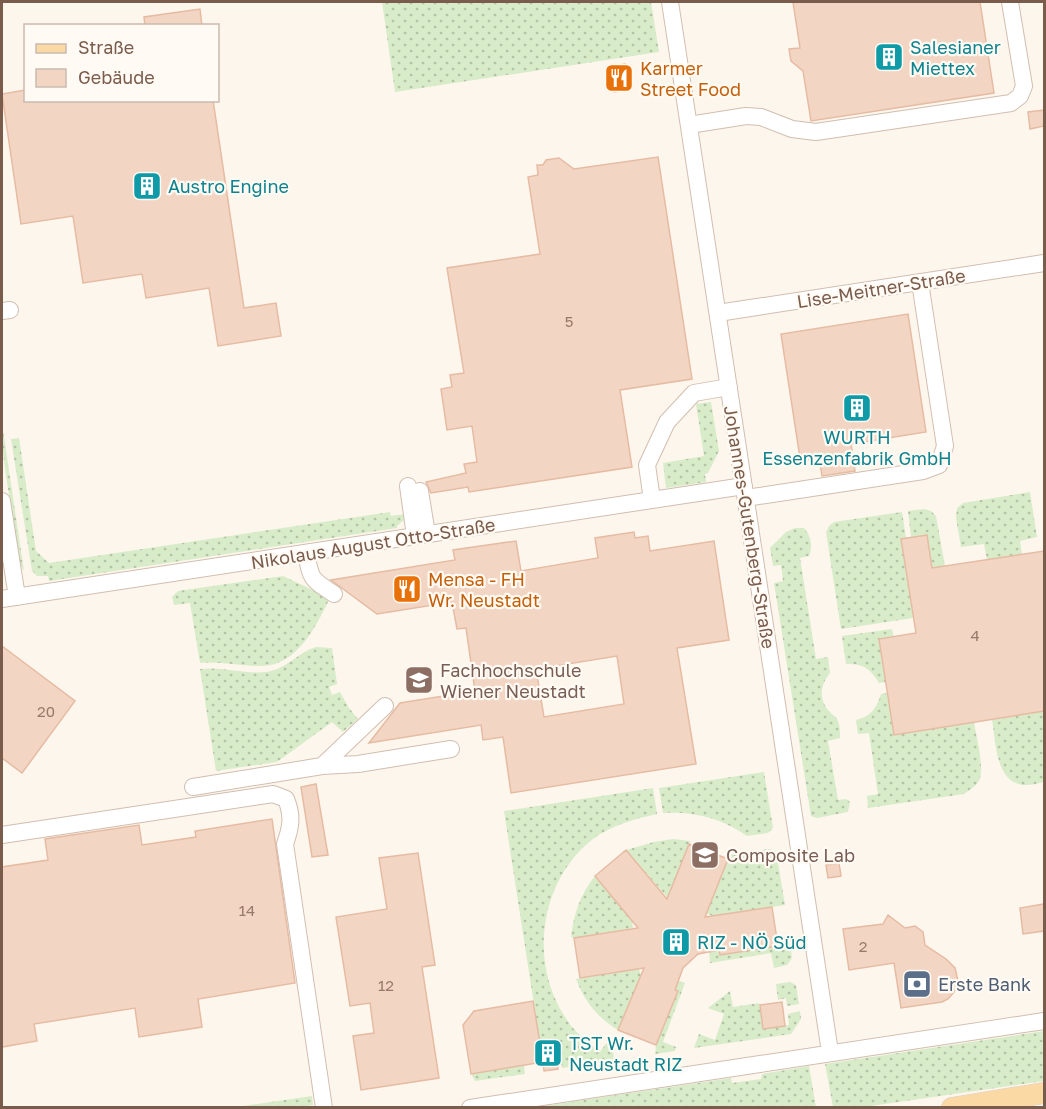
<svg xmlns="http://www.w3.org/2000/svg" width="1046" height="1109" viewBox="0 0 1046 1109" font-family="'Golos Text',sans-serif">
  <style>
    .grass { fill: url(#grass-dots) }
    .building { fill: #f3d5c3; stroke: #e6bba3; stroke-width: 1.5; fill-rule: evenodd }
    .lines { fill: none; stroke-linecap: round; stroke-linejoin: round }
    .minor-casing { stroke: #d1beb0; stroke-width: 18 }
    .major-casing { stroke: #dad1cd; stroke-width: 22 }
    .minor { stroke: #fff; stroke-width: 16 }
    .major { stroke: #fbd9a5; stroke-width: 21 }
    .labels { text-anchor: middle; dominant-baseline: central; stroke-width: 4.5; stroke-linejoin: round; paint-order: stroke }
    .number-label { font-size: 15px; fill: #987a6a }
    .culture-label { font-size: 18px; fill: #0d838f; stroke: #fffaf3; text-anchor: start }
    .food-label { font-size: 18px; fill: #c56008; stroke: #fffaf3; text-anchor: start }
    .street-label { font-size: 18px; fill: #7a5c4d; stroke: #fffaf3 }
    .education-label { font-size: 18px; fill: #785e54; stroke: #fffaf3; text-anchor: start }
    .service-label { font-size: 18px; fill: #4e5e75; stroke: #fffaf3; text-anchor: start }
  </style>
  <defs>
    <pattern id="grass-dots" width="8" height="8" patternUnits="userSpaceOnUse" patternTransform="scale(1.5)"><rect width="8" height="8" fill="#d8ecc9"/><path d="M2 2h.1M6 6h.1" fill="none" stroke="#b4c2a5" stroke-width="1.8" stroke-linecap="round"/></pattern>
  </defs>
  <rect width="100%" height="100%" fill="#fdf6ec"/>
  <path class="grass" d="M382,2H651L659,52L395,92Z
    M711,402L719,451L708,473L705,474L706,482L666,488L663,463L704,456L696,404Z
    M3,430L24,571L19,563L2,448Z
    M19,438L36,551L49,563L390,512L391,516L405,514V519L397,526V528L49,581L48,576H37L32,571L11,439Z
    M1030,492L1037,537L1020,541L1022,554L987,560L984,544L961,547L956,518L957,508L963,503Z
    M924,509L931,511L936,516L945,566L932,568L927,535L911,537L908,511Z
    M902,512L906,538L901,539L913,618L841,629L826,532L829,526L834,522Z
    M795,528H804C811,536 813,546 809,556L800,558L816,659L828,657L830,673C820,685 818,700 830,712C832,715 836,716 837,719C840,724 840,733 840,738L828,741L838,800L846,799L850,802L848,812L817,818L811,816L774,583L783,581L781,565L773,566L770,548L786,532Z
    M283,576L330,598C316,626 297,667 260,666C239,666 220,661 200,663L190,603L174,605L172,597L178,591Z
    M892,629L894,637L879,640L886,682L879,683C871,669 863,663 846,664L842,636Z
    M316,647L332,648L337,684L329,687L332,695L340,692L349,708L358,719L343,732L332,722L277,762L216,771L200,669C224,666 250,676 271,671C288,667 299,652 316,647Z
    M888,693L894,735L974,722C976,736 985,769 979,781C975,787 969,790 964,794L868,808L867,796L878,794L869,733L858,734L856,720C870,717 877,708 881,694Z
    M1044,711V782C1038,783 1032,785 1026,785C995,785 996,741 992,720Z
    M764,772L773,828L768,833L747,836C722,818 694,811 663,813L659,788Z
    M653,788L657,814C634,819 612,825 593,839C539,881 528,964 567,1020C575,1033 588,1042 600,1052L608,1041L612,1042L614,1061L562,1068L558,1041L540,1043L504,811Z
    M673,839L690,841L668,898L626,850L654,842Z
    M769,849L776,851L785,905L713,916L706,913L730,855Z
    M595,876L632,920L633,928L574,938L571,937C574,913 580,895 595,876Z
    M790,944L792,958L787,965L774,968L771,953L710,963L709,952L719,950L720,955Z
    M639,969L641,976L618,1030C597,1017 585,1002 576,979Z
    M678,981L685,983L663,1042L676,1047L675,1051L655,1054L656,1045L678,991L675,990Z
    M790,982L796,985L799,1004L787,1006L786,998L778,1000L776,984Z
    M730,991L733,1007L759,1003L764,1029L789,1025L788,1014L800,1011L801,1019L791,1034L694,1048L699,1034L715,1040L724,1014L708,1008Z
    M1044,1031V1081L864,1107H833L825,1064Z
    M524,1065L525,1074L475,1081L471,1074Z
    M809,1066L816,1107H537L731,1078L732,1083L761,1079L762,1074Z
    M312,1096L313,1105L297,1108L236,1107Z"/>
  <path class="building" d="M793,2H980L994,93L811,121L803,71L791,61L789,49L800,48Z
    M200,9L202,26H145L144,17Z
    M625,64L629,90L614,92L610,67Z
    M26,90V100H213L244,308L276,303L281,336L218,346L209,288L146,298L142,274L83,283L73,216L21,224L2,94Z
    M1044,110V126L1030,129L1028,112Z
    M658,157L692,379L620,390L632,467L469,492L468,487L431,493L426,482L466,473L464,464L477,462L472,426L447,430L441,389L452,387L450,375L464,373L447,268L540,254L528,177L538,175L537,165H543L546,160L559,158L574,169Z
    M908,314L926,432L851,444L855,471L822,476L820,463L800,458L781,334Z
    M634,532L635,538L648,536L650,551L714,541L729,640L677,648L696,764L511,793L503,737L483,740L481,725L369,743L400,703L475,691L466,628L457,629L452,602L377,614L331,580L455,560L453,550L516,541L521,571L598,558L595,538ZM617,656L624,704L544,717L536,669Z
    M927,535L932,568L1044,551V711L894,735L879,639L916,633L901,539Z
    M2,646L75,701L22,773L2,758Z
    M316,784L328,855L312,857L301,787Z
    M272,819L295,983L198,999L202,1027L139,1037L135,1008L34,1024L37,1041L2,1047V867L48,860L45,839L139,825L142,845L196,837L195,831Z
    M689,844L728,859L705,917L772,907L778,946L720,955L719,950L698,954L683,968L675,990L678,991L656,1045L618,1030L644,968L580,978L574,938L638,928L595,876L626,850L667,899Z
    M418,853L435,965L422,967L439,1078L361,1090L353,1036L374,1033L370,1003L350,1006L336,917L387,909L379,858Z
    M839,863L841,876L828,878L826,865Z
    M1044,904V931L1023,934L1020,908Z
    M888,915L905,928L915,926L923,932L925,945L946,959L955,968L958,981L954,992L948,999L942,1002L901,1008L894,963L849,970L843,929L883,924Z
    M533,1001L540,1043L553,1041L558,1069L544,1071L543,1062L471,1074L463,1025L474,1011Z
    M782,1002L785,1026L763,1029L760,1005Z"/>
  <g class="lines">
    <g class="minor-casing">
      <path id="minor" d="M670,2L830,1052
        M689,125L746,116L761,117L792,129L816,132L1011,103L1020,96L1024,86L1010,2
        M2,311L10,310
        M718,313L1044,263
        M408,486L415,536
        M420,491L427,534
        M746,498L923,471L939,465L945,446L920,282
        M652,500L647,465L667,422L694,393L729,387
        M2,501L17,597
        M306,553C311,580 311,579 334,594
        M2,599L744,486
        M322,766L358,764L451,749
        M193,787L322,766L385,706
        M2,835L273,794L286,799C293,816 291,827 285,844L324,1108
        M470,1108L1044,1021"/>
    </g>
    <g class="major-casing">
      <path id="major" d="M952,1108L1044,1093"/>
    </g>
    <use href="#minor" class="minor"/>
    <use href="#major" class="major"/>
  </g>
  <defs>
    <g id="building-square" transform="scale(1.5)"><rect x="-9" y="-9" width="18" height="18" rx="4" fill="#0f9aa8" stroke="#fffaf3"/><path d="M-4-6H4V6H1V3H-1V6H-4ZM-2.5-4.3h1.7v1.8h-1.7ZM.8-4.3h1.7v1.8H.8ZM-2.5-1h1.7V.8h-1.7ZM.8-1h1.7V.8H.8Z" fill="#fff"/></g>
    <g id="restaurant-square" transform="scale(1.5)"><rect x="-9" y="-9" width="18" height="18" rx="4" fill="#e8710a" stroke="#fffaf3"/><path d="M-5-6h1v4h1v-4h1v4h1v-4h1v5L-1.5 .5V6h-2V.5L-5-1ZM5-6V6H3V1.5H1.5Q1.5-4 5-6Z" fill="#fff"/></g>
    <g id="university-square" transform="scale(1.5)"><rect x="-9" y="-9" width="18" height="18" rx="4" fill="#8d6e63" stroke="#fffaf3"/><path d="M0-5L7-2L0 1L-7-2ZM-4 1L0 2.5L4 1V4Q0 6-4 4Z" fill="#fff"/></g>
    <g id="bank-square" transform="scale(1.5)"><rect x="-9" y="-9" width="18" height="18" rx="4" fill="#5c6f8a" stroke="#fffaf3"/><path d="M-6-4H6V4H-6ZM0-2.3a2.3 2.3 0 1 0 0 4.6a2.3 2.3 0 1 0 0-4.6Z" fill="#fff"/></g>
  </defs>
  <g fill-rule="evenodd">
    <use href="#building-square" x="889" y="57"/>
    <use href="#restaurant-square" x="619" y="78"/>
    <use href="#building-square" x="147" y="186"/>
    <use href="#building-square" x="857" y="408"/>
    <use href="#restaurant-square" x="407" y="589"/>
    <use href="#university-square" x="419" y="680"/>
    <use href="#university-square" x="705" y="855"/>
    <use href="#building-square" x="676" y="942"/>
    <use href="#bank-square" x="917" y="984"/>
    <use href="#building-square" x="548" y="1053"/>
  </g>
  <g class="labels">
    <g class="number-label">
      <text x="569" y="321">5</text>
      <text x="975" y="635">4</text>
      <text x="46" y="711">20</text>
      <text x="247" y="910">14</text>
      <text x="863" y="946">2</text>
      <text x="386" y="985">12</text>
    </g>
    <g class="culture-label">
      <text x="910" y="47">Salesianer<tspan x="910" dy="21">Miettex</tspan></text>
      <text x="168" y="186">Austro Engine</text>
      <text x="857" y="437" text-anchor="middle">WURTH<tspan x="857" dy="21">Essenzenfabrik GmbH</tspan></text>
      <text x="697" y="942">RIZ - NÖ Süd</text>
      <text x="569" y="1043">TST Wr.<tspan x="569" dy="21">Neustadt RIZ</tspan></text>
    </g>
    <g class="food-label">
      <text x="640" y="68">Karmer<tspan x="640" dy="21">Street Food</tspan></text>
      <text x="428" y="579">Mensa - FH<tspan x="428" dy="21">Wr. Neustadt</tspan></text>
    </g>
    <g class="street-label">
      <text transform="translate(881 288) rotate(-9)">Lise-Meitner-Straße</text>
      <text transform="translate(750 527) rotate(81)">Johannes-Gutenberg-Straße</text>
      <text transform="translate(373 543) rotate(-9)">Nikolaus August Otto-Straße</text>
    </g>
    <g class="education-label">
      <text x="440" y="670">Fachhochschule<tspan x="440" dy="21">Wiener Neustadt</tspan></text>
      <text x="726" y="855">Composite Lab</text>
    </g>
    <g class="service-label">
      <text x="938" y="984">Erste Bank</text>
    </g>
  </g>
  <rect width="1046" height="1109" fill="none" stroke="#7a5c4d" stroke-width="6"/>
  <rect x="24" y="24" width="195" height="78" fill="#fffaf3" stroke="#cabbb1" stroke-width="1.5"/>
  <rect x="36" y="44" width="30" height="9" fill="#fbd9a5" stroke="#cabbb1" stroke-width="1.5"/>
  <text x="78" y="54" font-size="18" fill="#7a5c4d">Straße</text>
  <rect x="36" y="69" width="30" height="18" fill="#f3d5c3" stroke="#cabbb1" stroke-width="1.5"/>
  <text x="78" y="84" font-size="18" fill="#7a5c4d">Gebäude</text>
</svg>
